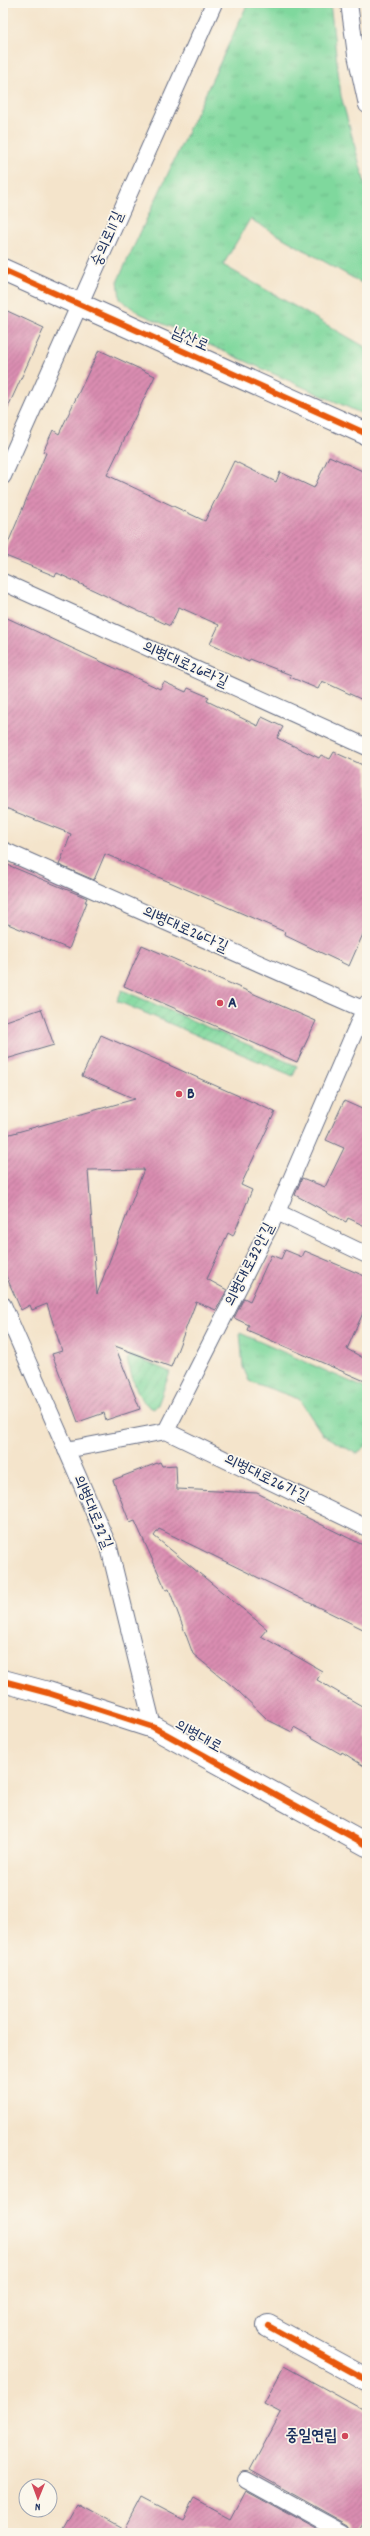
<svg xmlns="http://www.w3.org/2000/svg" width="370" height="2536" viewBox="0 0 370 2536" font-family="Dekko,'Poor Story',sans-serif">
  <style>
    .grass { fill: url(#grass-tufts); stroke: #4d847e }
    .garden { fill: url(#garden-furrows); stroke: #4d847e }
    .building { fill: url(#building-hatch); fill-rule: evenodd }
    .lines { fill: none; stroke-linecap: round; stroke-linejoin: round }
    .service-casing { stroke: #676e84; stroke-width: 18 }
    .minor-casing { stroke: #676e84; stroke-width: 24 }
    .tertiary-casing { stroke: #676e84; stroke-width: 24 }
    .service { stroke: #fff; stroke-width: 16 }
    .minor { stroke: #fff; stroke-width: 22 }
    .tertiary { stroke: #fff; stroke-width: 22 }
    .cycleway-casing { stroke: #fbf7ec; stroke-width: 8 }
    .cycleway { stroke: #e8590c; stroke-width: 6 }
    .poi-dot { fill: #d1495b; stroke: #fbf7ec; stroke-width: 1.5 }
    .labels { text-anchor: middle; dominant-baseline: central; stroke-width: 3.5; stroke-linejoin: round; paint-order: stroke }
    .street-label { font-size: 16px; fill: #1b2f5e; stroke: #fbf7ec }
    .poi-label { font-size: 16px; font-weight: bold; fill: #1b2f5e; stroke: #fbf7ec; text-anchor: start }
  </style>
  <defs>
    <pattern id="grass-tufts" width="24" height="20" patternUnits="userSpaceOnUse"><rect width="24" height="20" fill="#7fd89d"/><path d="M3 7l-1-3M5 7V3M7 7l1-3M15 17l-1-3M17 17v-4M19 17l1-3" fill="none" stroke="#6dba8a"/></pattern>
    <pattern id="garden-furrows" width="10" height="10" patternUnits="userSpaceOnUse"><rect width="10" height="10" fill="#7fd89d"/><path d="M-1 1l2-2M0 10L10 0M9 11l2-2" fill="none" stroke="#6dba8a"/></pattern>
    <pattern id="building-hatch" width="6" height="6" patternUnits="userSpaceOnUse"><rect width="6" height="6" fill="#da8db1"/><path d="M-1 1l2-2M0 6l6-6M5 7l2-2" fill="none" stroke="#b07493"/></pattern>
  </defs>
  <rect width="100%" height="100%" fill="#fbf7ec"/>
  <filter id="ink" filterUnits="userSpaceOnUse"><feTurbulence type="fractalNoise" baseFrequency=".025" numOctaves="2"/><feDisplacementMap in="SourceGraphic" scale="8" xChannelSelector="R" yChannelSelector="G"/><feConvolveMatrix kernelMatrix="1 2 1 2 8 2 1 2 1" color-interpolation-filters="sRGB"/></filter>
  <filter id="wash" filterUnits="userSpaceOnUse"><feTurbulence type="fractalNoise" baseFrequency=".012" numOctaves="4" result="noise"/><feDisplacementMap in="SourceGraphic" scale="16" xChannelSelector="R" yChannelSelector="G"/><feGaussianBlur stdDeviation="0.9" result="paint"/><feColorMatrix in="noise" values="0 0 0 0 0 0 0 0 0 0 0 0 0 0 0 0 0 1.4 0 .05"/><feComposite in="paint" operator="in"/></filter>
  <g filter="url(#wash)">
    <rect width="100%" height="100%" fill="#f4e4cb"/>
    <path class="grass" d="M248,3H330L341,96L367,191V286L250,219L223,265L367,348V416L139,313L120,299L118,280Z
      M240,1333L367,1389V1445L357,1454L323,1435L299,1399L249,1381L243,1367Z"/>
    <path class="garden" d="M122,990L297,1066L293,1076L117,1001Z
      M130,1355L170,1372L158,1405L154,1409C137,1403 132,1375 127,1360Z"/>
    <g id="blocks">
      <path class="building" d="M3,309L44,328L3,418Z
        M99,350L155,376L107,475L205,521L234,461L276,482L280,472L314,488L329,456L367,473V702L322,681L318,689L290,677L291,675L250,659L249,662L210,644L219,625L179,607L170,626L57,573L55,576L3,555L46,453L43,452L53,430L59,434Z
        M3,616L160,689L164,682L186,692L188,688L209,697L207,701L258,726L262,717L283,727L277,738L319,758L321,755L330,759L334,752L367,767V925L349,966L284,935L285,932L105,854L94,880L59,865L71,834L3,807Z
        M3,863L87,898L85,902H87L69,949L3,922Z
        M142,945L316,1021L297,1062L124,986Z
        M41,1009L54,1045L3,1060V1022Z
        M101,1035L275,1112L241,1185L252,1190L233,1236L228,1233L207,1279L227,1290L216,1310L196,1302L171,1367L115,1346L140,1409L106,1420L104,1413L78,1422L52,1354L62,1351L47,1304L32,1310L30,1305L21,1310L3,1269V1136L135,1099L82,1076ZM144,1169L97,1294L88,1170Z
        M367,1098V1227L348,1218L346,1222L295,1195L302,1178L325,1187L344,1148L326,1140L344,1101L362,1109Z
        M285,1250L302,1257L305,1251L367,1277V1304L347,1349L367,1360V1382L247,1330L249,1325L234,1318L244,1298L250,1301L271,1255L281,1259Z
        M160,1462L162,1466L176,1465L177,1489L257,1493L367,1547V1631L159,1529L154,1536L267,1629L261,1636L322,1671L317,1680L367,1709V1768L342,1752L341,1754L294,1727L292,1732L268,1720L237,1690L193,1654L169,1589L166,1590L135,1521L130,1523L113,1480Z
        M284,2366L367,2412V2516L357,2533H352L348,2525L250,2470L281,2413L264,2404Z
        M246,2491L323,2533H60L77,2503L124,2529L141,2497L183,2519L194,2499L231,2519Z"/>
    </g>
  </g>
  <g filter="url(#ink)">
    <use href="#blocks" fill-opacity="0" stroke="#676e84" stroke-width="1"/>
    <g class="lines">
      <g class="service-casing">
        <path id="service" d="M349,3L356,55L367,105
          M3,476L214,3
          M3,582L367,747
          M3,850L367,1011
          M277,1212L367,1255
          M3,1305L109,1547L153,1727
          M166,1431L367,1528
          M66,1450L166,1431L277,1212L367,1003
          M246,2480L343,2533"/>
      </g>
      <g class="minor-casing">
        <path id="minor" d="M3,270L367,434
          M268,2326L367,2380"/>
      </g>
      <g class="tertiary-casing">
        <path id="tertiary" d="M3,1681L48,1693L153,1727L367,1845"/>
      </g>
      <use href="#service" class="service"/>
      <use href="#minor" class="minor"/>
      <use href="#tertiary" class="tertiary"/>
      <g class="cycleway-casing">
        <path id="cycleway" d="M3,270L367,434
          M3,1681L48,1693L153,1727L367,1845
          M268,2326L367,2380"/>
      </g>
      <use href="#cycleway" class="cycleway"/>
    </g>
  </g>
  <g class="poi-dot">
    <circle cx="220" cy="1003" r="4"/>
    <circle cx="179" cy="1094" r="4"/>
    <circle cx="345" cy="2436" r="4"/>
  </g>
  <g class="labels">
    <g class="street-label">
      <text transform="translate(108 239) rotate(-66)">숭의로11길</text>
      <text transform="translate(190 340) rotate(24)">남산로</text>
      <text transform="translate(185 665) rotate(24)">의병대로26라길</text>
      <text transform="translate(185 930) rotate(24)">의병대로26다길</text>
      <text transform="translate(250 1265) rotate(-63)">의병대로32안길</text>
      <text transform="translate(266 1479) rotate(26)">의병대로26가길</text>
      <text transform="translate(92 1512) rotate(67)">의병대로32길</text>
      <text transform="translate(198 1737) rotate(29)">의병대로</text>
    </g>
    <g class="poi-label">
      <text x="228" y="1003">A</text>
      <text x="187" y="1094">B</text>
      <text x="337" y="2436" text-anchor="end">중일연립</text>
    </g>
  </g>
  <rect width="370" height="2536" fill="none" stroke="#fbf7ec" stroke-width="16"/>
  <g transform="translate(38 2498) rotate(181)"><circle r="19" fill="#fbf7ec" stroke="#a1a7b3"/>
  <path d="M0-3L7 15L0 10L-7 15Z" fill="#d1495b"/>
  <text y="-6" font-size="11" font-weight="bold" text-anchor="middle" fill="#1b2f5e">N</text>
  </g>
</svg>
